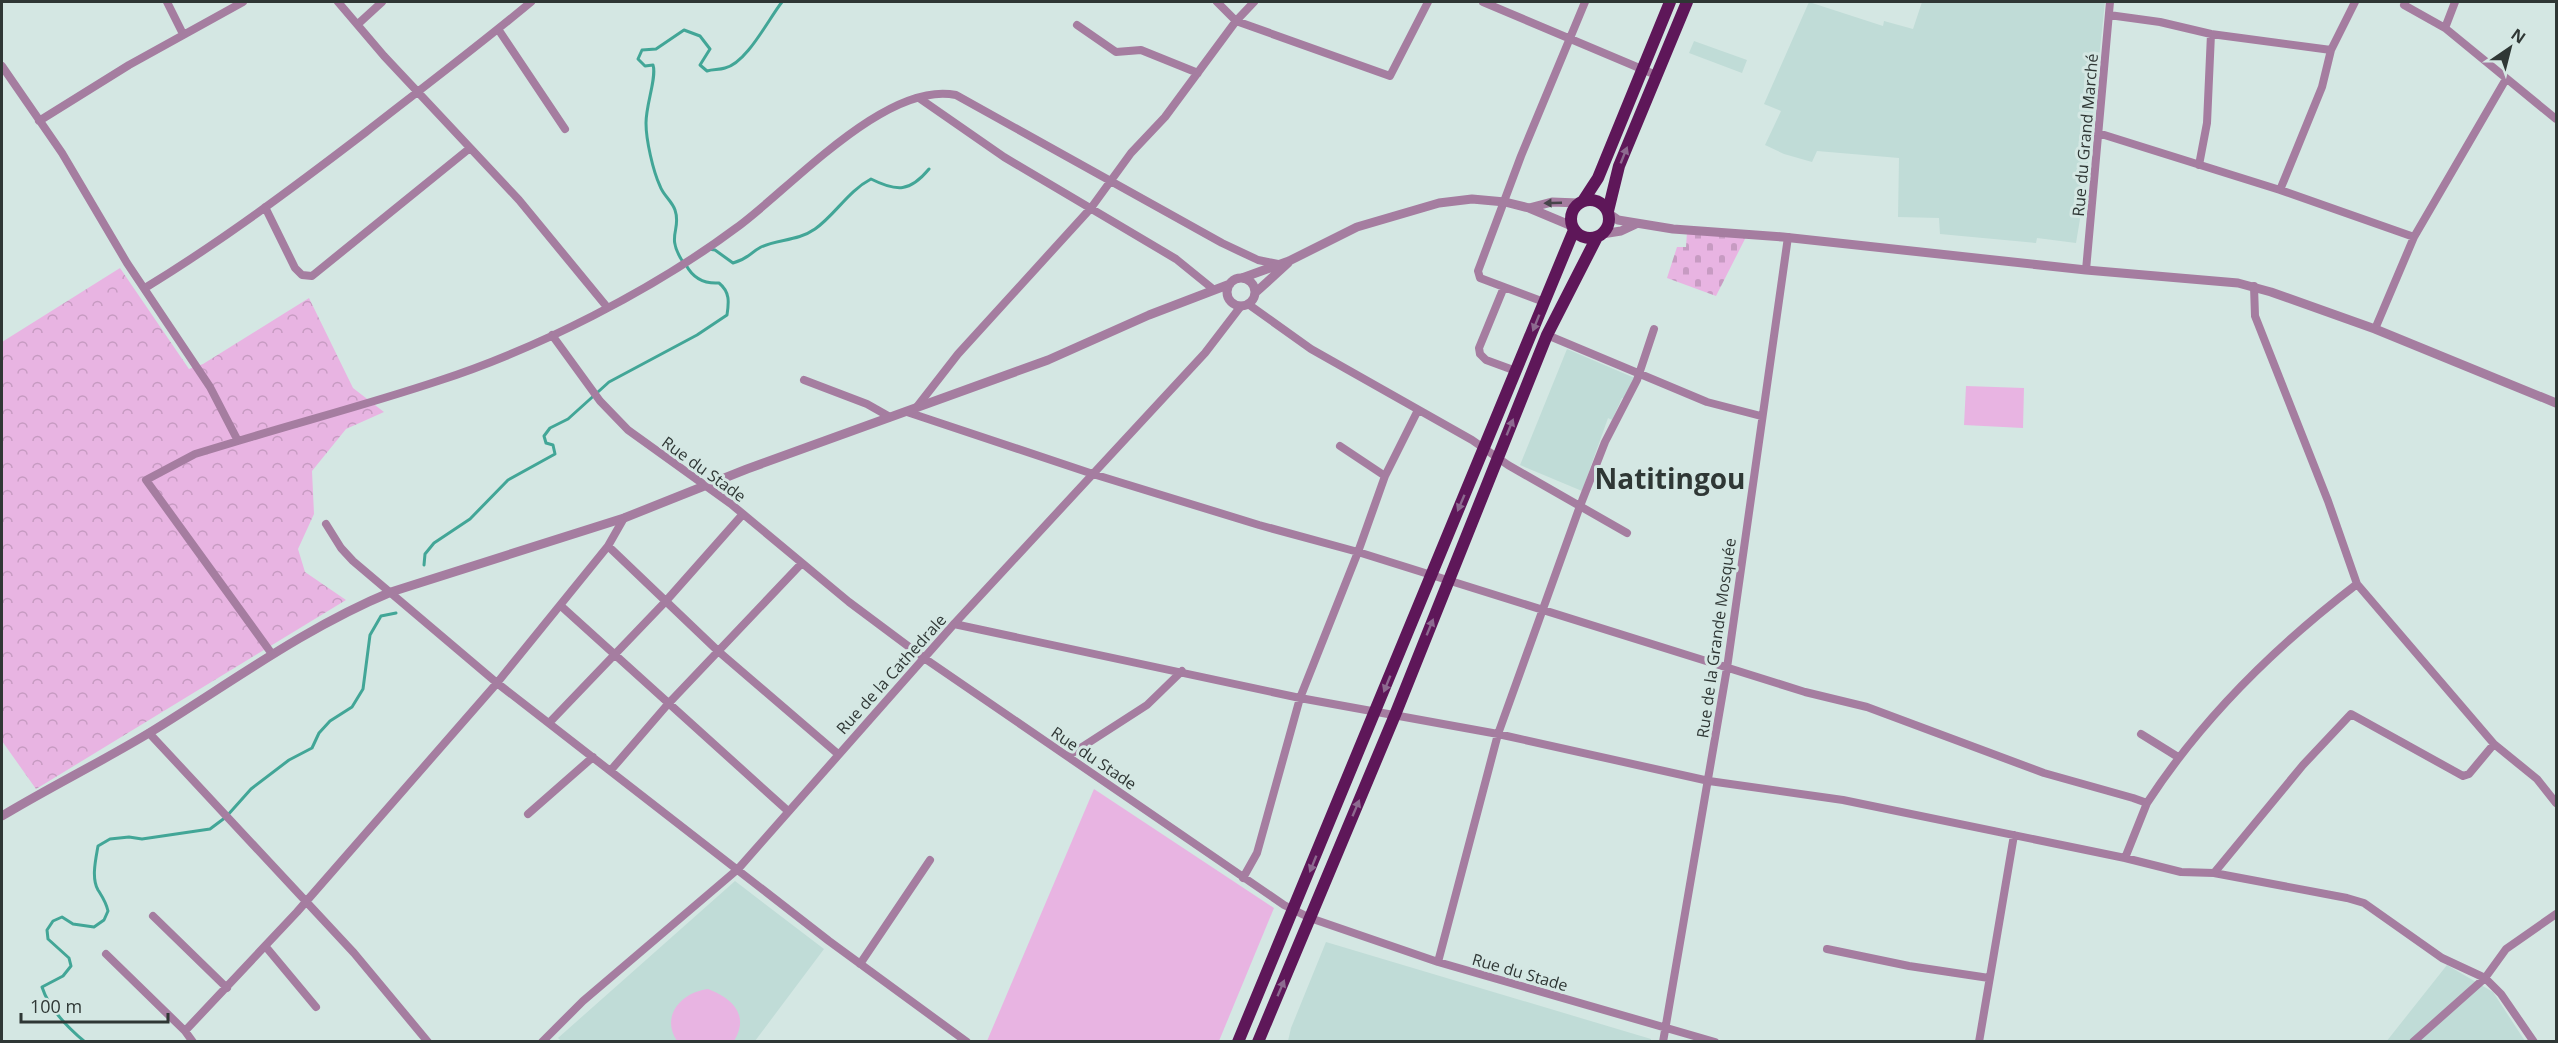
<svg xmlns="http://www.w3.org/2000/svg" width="2558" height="1043" viewBox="0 0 2558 1043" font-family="'Open Sans',sans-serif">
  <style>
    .built { fill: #c0dcd7 }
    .grass { fill: #e8b4e2 }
    .forest { fill: url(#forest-crowns) }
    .cemetery { fill: url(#cemetery-stones) }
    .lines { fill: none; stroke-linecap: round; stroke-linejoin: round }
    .stream { stroke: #42a697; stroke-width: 3 }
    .minor { stroke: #a57da0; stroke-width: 8 }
    .tertiary { stroke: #a57da0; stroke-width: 9 }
    .trunk { stroke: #5e1759; stroke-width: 12 }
    .oneway { fill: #8d6a90 }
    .oneway2 { fill: #47454a }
    .labels { text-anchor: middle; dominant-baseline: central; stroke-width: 6; stroke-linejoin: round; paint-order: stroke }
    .street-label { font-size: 16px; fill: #2f3735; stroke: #d4e7e3 }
    .town-label { font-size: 28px; font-weight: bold; fill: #2f3735; stroke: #d4e7e3 }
  </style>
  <defs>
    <pattern id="forest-crowns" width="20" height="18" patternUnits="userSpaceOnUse" patternTransform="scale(1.5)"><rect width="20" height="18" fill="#e8b4e2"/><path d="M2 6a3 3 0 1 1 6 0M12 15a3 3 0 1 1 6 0" fill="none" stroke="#c79bc2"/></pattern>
    <pattern id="cemetery-stones" width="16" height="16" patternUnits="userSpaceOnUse" patternTransform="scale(1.5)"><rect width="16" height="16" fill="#e8b4e2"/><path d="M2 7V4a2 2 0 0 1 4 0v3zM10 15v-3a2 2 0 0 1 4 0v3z" fill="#c79bc2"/></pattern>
  </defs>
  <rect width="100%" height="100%" fill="#d4e7e3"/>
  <path class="built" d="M1809,2L1883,26L1884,21L1913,29L1922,2H2105L2085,189L2076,243L2037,238L2036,243L1940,234L1939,218L1898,217L1899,158L1817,151L1812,162L1784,154L1765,145L1781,111L1764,104Z
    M1694,41L1747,60L1742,73L1689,53Z
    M1567,349L1637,379L1629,398H1622L1612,420L1608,418L1582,491L1520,465Z
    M735,881L824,949L755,1041L562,1042L558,1038Z
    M1326,942L1651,1039V1041H1288L1291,1028Z
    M2447,965L2493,992L2525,1041L2386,1042Z"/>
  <path class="grass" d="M1966,386L2024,388L2023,428L1964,425Z
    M1094,789L1274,908L1219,1041H987Z
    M708,989C732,998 750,1015 734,1041H677C660,1016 682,992 708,989Z"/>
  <path class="forest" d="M120,268L189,369L203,364L309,298L353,388L384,412L346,429L312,471L314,514L298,549L305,572L346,600L36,789L2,741V342Z"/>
  <path class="cemetery" d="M1687,232L1746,237L1716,296L1667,278L1677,247H1686Z"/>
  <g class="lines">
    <path class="stream" d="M708,249L715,250L733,263C750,258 748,254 761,247C778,239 798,241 815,229C835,215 848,191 871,179C897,192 910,192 929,169
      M683,262C665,235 682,230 675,210C672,201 663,195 660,186C653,171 646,140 646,123C646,104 657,77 653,65L645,66L638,59L642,50L656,49L684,30L700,36L710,49L700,65L707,71C713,69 719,70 725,68C747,63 769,18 782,2
      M424,565L425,554L434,543L470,519L508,480L555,454L553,445L546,443L544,436L550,428L568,419L609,382L697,335L727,315C729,302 730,292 719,283C705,284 693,278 686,265
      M85,1042C67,1027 49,1009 42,987L63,976L71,966L69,958L48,939L47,930L53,921L62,917L73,924L94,927L104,920L108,911C106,902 103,898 98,890C91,878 96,858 98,846L110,839L129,837L142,839L210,829L226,817L251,789L289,760L312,748L319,733L330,721L352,707L363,689L370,635L381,616L396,613"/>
    <path class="minor" d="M167,2L183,34
      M338,2L384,56L519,200L607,307
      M1217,2L1236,21L1390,76L1428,2
      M1483,2L1656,75
      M2404,5L2445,28L2556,119
      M2109,15L2160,22L2211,34L2331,50L2355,2
      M358,24L382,2
      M1077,25L1116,52L1141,50L1198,73
      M2445,28L2455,2
      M498,29L565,129
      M2,66L62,153L127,263L210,387L238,441C304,421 372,403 438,381C537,349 653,290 736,228C789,190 886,80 956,95L1222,243L1258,260L1278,264
      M919,98L1004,157L1176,259L1213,289
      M39,121L129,65L243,2
      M2098,133L2280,190L2414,237
      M2199,165L2207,123L2211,34
      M2280,190L2322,87L2331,50
      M265,207L295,268L302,275L312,276L470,148
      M2086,270L2110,2
      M2254,286L2255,316L2328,501L2357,584L2494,744L2537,779L2556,803
      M1504,287L1479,348L1480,354L1486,360L1516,371
      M145,288C222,241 294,187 366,132C421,89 477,47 531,2
      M1544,302L1480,278L1478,271L1521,156L1585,2
      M1248,304L1311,349L1472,440L1508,465L1627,533
      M2375,329L2414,237L2506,79
      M552,335L600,401L628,430L731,504L849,602L924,658L1284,905L1310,918L1438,962L1715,1042
      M1547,335L1707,402L1761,416
      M804,380L867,404L890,417
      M916,408L958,354L1091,208L1131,153L1165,117L1236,21L1254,2
      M907,412L1093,474L1259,525L1358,552L1805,692L1867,707L2044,773L2133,798L2147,803L2125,858
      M238,441L195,454L146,480L272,654
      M1340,446L1385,476
      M326,524L341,548L353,561L497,683L829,941L967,1042
      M608,546L718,651L838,754
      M561,606L788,811
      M954,624L1300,698L1498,734L1709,781L1843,800L2125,858L2181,872L2214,873L2347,898L2364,903L2442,958L2485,978L2501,994L2534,1042
      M549,723L666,601L743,514
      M149,733L354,953L428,1042
      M2141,734L2178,757
      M1068,756L1147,705L1182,671
      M611,770L668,704L802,563
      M2147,803C2203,717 2276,646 2357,584
      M528,814L593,757
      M2214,873L2303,765L2351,714L2463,776L2469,774L2494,744
      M1243,878L1257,853L1300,698L1358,552L1385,476L1418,410
      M153,916L227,988
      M266,947L316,1007
      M1827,949L1909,966L1989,978
      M106,954L185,1031
      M1438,962L1498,734L1580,506L1605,442L1637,380L1654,329
      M860,964L930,860
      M193,1042L185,1031L297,912L497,683L608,546L624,518
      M542,1042L583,1001L738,869L954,624L1205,353L1241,306
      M1663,1042L1727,668L1788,237
      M1979,1042L2014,835
      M2413,1042L2485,978L2506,949L2556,914"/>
    <path class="tertiary" d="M1529,208L1552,202L1578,203
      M1608,213L1618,220L1673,229L1783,237L2086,270L2238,283L2271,292L2375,329L2556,403
      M1602,234L1621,231L1636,224
      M1242,278L1289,261L1357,227L1439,203L1472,199L1505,202L1529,208L1572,226
      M1227 292a14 14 0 1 1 28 0a14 14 0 1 1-28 0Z
      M1255,293L1288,263
      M2,816C50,787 101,762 149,733C229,684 304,628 391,592L624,518L747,469L1048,360L1149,315L1230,284"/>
    <path class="trunk" d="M1571 219a19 19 0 1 1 38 0a19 19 0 1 1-38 0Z
      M1583,201L1598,178L1670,2
      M1608,211L1619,166L1687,2
      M1238,1042L1574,230
      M1258,1042L1395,715L1547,335L1597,237"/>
  </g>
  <defs><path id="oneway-solid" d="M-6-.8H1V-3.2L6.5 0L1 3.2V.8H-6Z" transform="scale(1.5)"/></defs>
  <g class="oneway">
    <use href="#oneway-solid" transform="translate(1624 155) rotate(-68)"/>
    <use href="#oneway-solid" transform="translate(1536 323) rotate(112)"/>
    <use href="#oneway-solid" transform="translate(1510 427) rotate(-68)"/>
    <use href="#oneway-solid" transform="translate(1461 503) rotate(113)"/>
    <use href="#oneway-solid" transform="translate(1430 627) rotate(-68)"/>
    <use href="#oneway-solid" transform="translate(1387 684) rotate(112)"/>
    <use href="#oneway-solid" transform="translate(1356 808) rotate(-67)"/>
    <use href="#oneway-solid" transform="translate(1313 864) rotate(112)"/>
    <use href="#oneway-solid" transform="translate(1281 988) rotate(-67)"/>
  </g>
  <use class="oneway2" href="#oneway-solid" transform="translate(1553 203) rotate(178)"/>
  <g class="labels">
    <g class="street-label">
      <text transform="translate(2085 135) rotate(-85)">Rue du Grand Marché</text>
      <text transform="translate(704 469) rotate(36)">Rue du Stade</text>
      <text transform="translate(1716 638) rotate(-82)">Rue de la Grande Mosquée</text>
      <text transform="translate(891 674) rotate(-48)">Rue de la Cathedrale</text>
      <text transform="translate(1094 758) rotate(34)">Rue du Stade</text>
      <text transform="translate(1520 972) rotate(16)">Rue du Stade</text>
    </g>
    <g class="town-label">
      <text x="1670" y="478">Natitingou</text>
    </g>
  </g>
  <rect width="2558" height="1043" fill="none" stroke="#2f3735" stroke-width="6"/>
  <g transform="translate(2510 48) rotate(35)" stroke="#d4e7e3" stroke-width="4.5" paint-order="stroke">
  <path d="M0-4.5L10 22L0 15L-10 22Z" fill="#2f3735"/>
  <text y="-9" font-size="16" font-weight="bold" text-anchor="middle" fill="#2f3735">N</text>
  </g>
  <path d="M21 1013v9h147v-9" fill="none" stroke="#2f3735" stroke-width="3"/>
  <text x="30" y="1013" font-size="18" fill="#2f3735" stroke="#d4e7e3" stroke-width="4.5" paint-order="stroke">100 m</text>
</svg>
